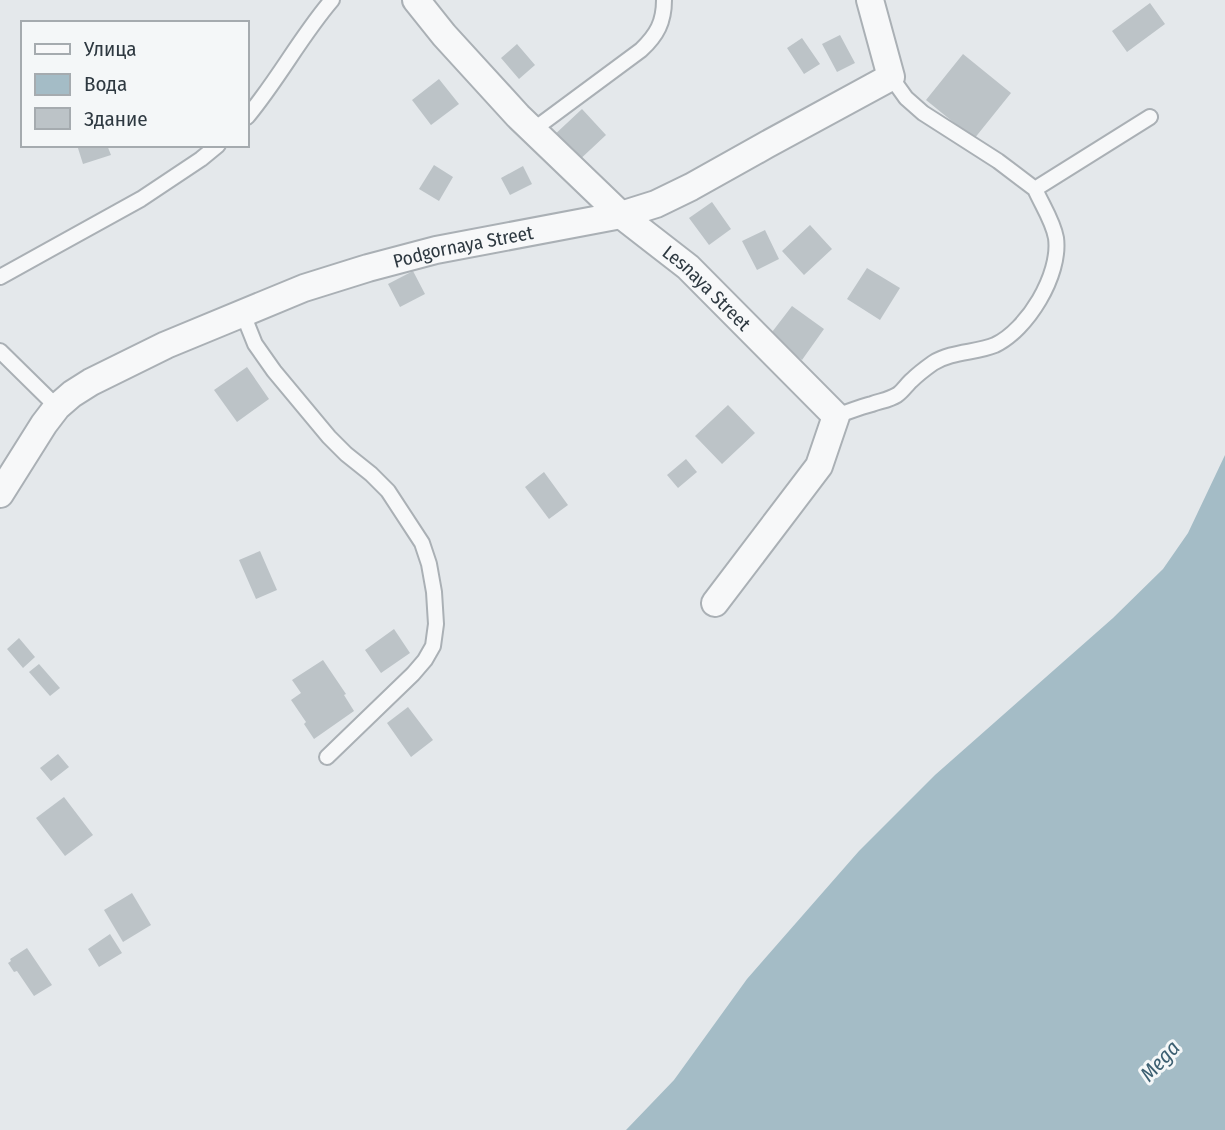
<svg xmlns="http://www.w3.org/2000/svg" width="1225" height="1130" viewBox="0 0 1225 1130" font-family="'Fira Sans Condensed',sans-serif">
  <style>
    .water { fill: #a4bcc6 }
    .building { fill: #bcc3c7 }
    .lines { fill: none; stroke-linecap: round; stroke-linejoin: round }
    .lane-casing { stroke: #aab0b5; stroke-width: 18 }
    .street-casing { stroke: #aab0b5; stroke-width: 30 }
    .lane { stroke: #f7f8f9; stroke-width: 14 }
    .street { stroke: #f7f8f9; stroke-width: 26 }
    .labels { text-anchor: middle; dominant-baseline: central; stroke-width: 6; stroke-linejoin: round; paint-order: stroke }
    .street-label { font-size: 19px; fill: #2e3941; stroke: #f4f7f8 }
    .water-label { font-size: 21px; font-style: italic; fill: #3c5f71; stroke: #f4f7f8 }
  </style>
  <rect width="100%" height="100%" fill="#e4e8eb"/>
  <path class="water" d="M1225,455V1130H626L674,1080L747,979L859,851L935,775L1113,618L1163,569L1188,533Z"/>
  <path class="building" d="M1150,3L1165,24L1127,52L1112,31Z
    M840,35L855,63L837,72L822,44Z
    M802,38L820,64L804,74L787,48Z
    M517,44L535,65L519,79L501,58Z
    M963,54L1011,93L974,139L926,100Z
    M439,79L459,104L431,125L412,100Z
    M582,109L606,135L575,164L551,138Z
    M77,145H107L111,155L83,164Z
    M434,165L453,177L439,201L419,189Z
    M523,166L532,184L510,195L501,178Z
    M712,202L731,229L709,245L689,218Z
    M810,225L832,249L804,275L782,251Z
    M765,230L779,259L757,270L742,241Z
    M867,268L900,288L880,320L847,299Z
    M413,271L425,294L400,307L388,284Z
    M792,306L824,329L802,360L769,336Z
    M247,367L269,399L237,422L214,390Z
    M728,405L755,433L722,464L695,436Z
    M686,459L697,472L678,488L667,475Z
    M544,472L568,505L549,519L525,487Z
    M260,551L277,590L256,599L239,560Z
    M394,629L410,653L381,673L365,650Z
    M19,638L35,657L23,668L7,649Z
    M323,660L346,694L344,695L354,711L314,739L304,724L306,722L291,700L301,693L292,680Z
    M39,664L60,688L50,696L29,672Z
    M408,707L433,740L411,757L387,723Z
    M58,754L69,767L51,781L40,768Z
    M64,797L93,835L65,856L36,818Z
    M132,893L151,925L123,942L104,910Z
    M110,934L122,953L99,967L88,949Z
    M27,948L52,985L34,996L17,971L14,972L8,963L11,961L10,959Z"/>
  <g class="lines">
    <g class="lane-casing">
      <path id="lane" d="M891,77L906,98L923,113L998,161L1035,189L1150,117
        M247,117C278,80 301,36 332,0
        M533,130L641,50C657,35 664,22 664,0
        M0,277L141,199L201,159L218,145
        M243,314L255,344L274,371L329,437L346,454L371,474L388,491L422,543L429,564L434,592L436,624L433,646L425,660L413,674L327,757
        M0,351L57,407
        M836,416C848,412 860,407 872,404C880,401 889,400 897,395C903,391 907,384 912,380C918,374 926,368 933,363C952,351 976,353 995,345C1027,330 1061,275 1056,238C1053,221 1042,205 1035,189"/>
    </g>
    <g class="street-casing">
      <g id="street">
        <path id="s1" d="M416,0L444,35L518,116L621,215L688,267L836,416L819,466L715,603"/>
        <path id="s2" d="M0,494L44,424L57,407L72,394L91,382L166,345L304,288L368,268L436,250L621,215L656,204L691,187L766,145L891,77L870,0"/>
      </g>
    </g>
    <use href="#lane" class="lane"/>
    <use href="#street" class="street"/>
  </g>
  <g class="labels">
    <g class="street-label">
      <text stroke="none"><textPath href="#s2" startOffset="544">Podgornaya Street</textPath></text>
      <text stroke="none"><textPath href="#s1" startOffset="410">Lesnaya Street</textPath></text>
    </g>
    <g class="water-label">
      <text transform="translate(1160 1061) rotate(-47)">Mega</text>
    </g>
  </g>
  <rect x="21" y="21" width="228" height="126" fill="#f4f7f8" stroke="#a5abaf" stroke-width="2"/>
  <rect x="35" y="44" width="35" height="10" fill="#f7f8f9" stroke="#a5abaf" stroke-width="2"/>
  <text x="84" y="56" font-size="21" fill="#2e3941">Улица</text>
  <rect x="35" y="74" width="35" height="21" fill="#a4bcc6" stroke="#a5abaf" stroke-width="2"/>
  <text x="84" y="91" font-size="21" fill="#2e3941">Вода</text>
  <rect x="35" y="108" width="35" height="21" fill="#bcc3c7" stroke="#a5abaf" stroke-width="2"/>
  <text x="84" y="126" font-size="21" fill="#2e3941">Здание</text>
</svg>
